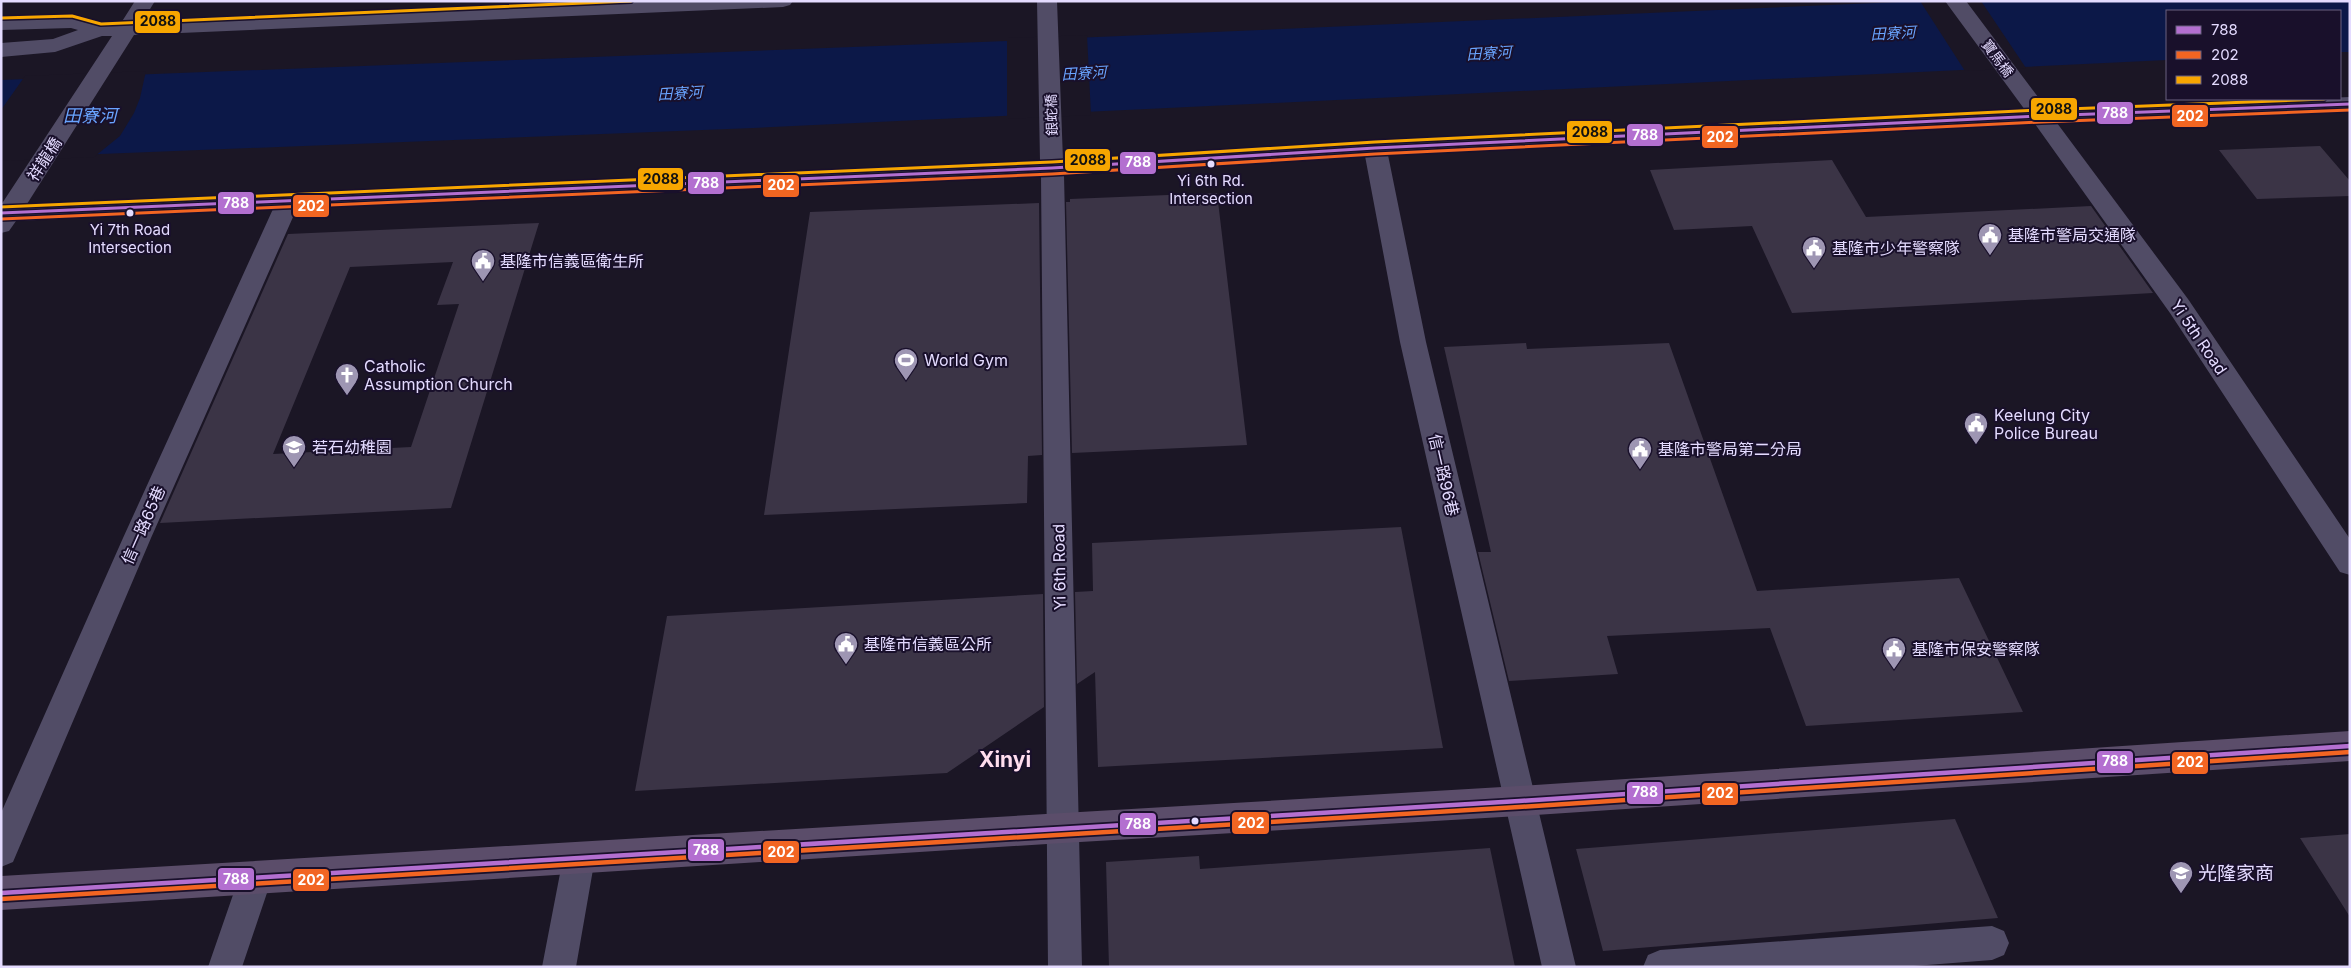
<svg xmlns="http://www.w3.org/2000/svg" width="2351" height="968" viewBox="0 0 2351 968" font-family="Inter,'Noto Sans TC',sans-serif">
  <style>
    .water { fill: #0c1848 }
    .pier { fill: #1b1625 }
    .building { fill: #3b3446; fill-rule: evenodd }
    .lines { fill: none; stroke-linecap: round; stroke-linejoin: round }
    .minor { fill: #514c66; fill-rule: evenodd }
    .major { fill: #5b4d6a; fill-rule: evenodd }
    .bus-1-far1-casing { stroke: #19102b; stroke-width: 6 }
    .bus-1-casing { stroke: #19102b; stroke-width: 8 }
    .bus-2-far1-casing { stroke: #19102b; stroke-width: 6 }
    .bus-2-casing { stroke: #19102b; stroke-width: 8 }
    .bus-3-casing { stroke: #19102b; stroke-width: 6 }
    .bus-1-far1 { stroke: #b36fd0; stroke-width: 3 }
    .bus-1 { stroke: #b36fd0; stroke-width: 4.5 }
    .bus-2-far1 { stroke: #f26522; stroke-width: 3 }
    .bus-2 { stroke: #f26522; stroke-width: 4.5 }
    .bus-3 { stroke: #f7a600; stroke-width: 3 }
    .bus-dot { fill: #e4dbff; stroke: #19102b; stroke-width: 2 }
    .labels { text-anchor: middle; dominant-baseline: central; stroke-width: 4; stroke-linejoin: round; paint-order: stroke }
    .far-street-label { font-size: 14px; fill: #e4dbff; stroke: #19102b }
    .far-water-label { font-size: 15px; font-style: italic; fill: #69a4ff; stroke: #19102b }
    .bus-label { font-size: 15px; fill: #e4dbff; stroke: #19102b }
    .street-label { font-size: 16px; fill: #e4dbff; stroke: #19102b }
    .poi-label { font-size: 16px; fill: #e4dbff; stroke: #19102b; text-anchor: start }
    .water-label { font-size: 18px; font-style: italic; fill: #69a4ff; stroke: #19102b }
    .near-poi-label { font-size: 19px; fill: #e4dbff; stroke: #19102b; text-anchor: start }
    .district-label { font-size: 21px; font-weight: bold; fill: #fde; stroke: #19102b }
    .line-badge { stroke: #19102b; stroke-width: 2 }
    .badge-label { font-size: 14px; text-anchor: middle; font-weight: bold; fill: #fff }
    .pale-badge-label { font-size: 14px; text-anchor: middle; font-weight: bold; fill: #111 }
  </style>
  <rect width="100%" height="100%" fill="#1b1625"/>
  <path class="water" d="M1922,1H2350V52H2340V11H2167V60L753,128L1,158V80L1007,41Z"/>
  <path class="pier" d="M1920,1H1981L2026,68L1965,71Z
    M1087,35L1091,115L1007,119V38Z
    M146,71L140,98L134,113L120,136L94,157L1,161V110L25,76Z"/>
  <path class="building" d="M2320,146L2350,181V196L2257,199L2219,150Z
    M1832,160L1866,217L2091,206L2153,293L1792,313L1752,226L1674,230L1650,170Z
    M1217,193L1247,445L1072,453L1066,202H1070V199Z
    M1039,203L1042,455L1028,456L1027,503L764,515L810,212Z
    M539,223L451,508L160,523L288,234ZM453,262L437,305L459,304L411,447L273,454L350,267Z
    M1526,343L1527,349L1669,343L1757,591L1959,578L2023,712L1806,726L1770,628L1607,636L1618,674L1509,681L1478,552H1491L1444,347Z
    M1401,527L1443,748L1098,767L1095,672L1077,684L1075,592L1093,591L1092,543Z
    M1043,594L1044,707L947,773L635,791L667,616Z
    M1955,819L1998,918L1603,951L1576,849Z
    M2350,834V917L2300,838Z
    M1490,848L1515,967H1109L1106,862L1199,856L1200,869Z"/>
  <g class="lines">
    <path class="minor" d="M135,1H155L142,22L631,1H793L790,5L783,7L134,35L27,204L1040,161L1037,1H1057L1063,160L1375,140L2025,110L1945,1H1966L2047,109L2350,97V111L2057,123L2188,299L2350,539V575L2340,572L2170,313L2035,124L1388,155L1426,342L1576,967H1542L1400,342L1365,156L1064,175L1082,967H1048L1041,176L297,208L151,538L13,862L1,867V813L123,538L273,209L16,221L9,231L1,233V205L112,36H102L55,52L1,57V43L53,39L78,30L71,28L1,30V18L72,16L101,24L121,23Z
      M579,842L591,847L595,858L576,967H542L563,858L567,847Z
      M255,861L267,866L272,878L242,967H208L243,866Z
      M1992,926L2004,931L2009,943L2004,955L1992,960L1901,967H1643L1648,955L1660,950Z"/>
    <path class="major" d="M2350,731V761L1519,816L1063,843L1,910V876L1519,786Z"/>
    <g class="bus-1-far1-casing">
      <path id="bus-1-far1" d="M1,213L1052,168L1375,148L2041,116L2350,104"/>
    </g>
    <g class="bus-1-casing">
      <path id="bus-1" d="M1,893L1519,801L2350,746"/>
    </g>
    <g class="bus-2-far1-casing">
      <path id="bus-2-far1" d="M1,219L1052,174L1375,154L2041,122L2350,110"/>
    </g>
    <g class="bus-2-casing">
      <path id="bus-2" d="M1,899L1519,807L2350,752"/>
    </g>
    <g class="bus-3-casing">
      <path id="bus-3" d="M1,18L72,16L101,24L631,1
        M1,207L1052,162L1375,142L2041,110L2324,99"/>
    </g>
    <use href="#bus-1-far1" class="bus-1-far1"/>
    <use href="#bus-1" class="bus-1"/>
    <use href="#bus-2-far1" class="bus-2-far1"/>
    <use href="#bus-2" class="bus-2"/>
    <use href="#bus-3" class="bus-3"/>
  </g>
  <defs>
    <g id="civic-pin" transform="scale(1.25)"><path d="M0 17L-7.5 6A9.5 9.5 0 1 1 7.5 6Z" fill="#9e96b3" stroke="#19102b"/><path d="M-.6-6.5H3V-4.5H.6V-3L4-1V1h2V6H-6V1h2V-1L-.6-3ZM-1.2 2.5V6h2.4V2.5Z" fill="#fff"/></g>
    <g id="stadium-pin" transform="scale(1.25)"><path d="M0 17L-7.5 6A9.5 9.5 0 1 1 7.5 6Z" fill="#9e96b3" stroke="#19102b"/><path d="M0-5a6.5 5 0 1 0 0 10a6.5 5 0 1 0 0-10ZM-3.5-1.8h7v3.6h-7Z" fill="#fff"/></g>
    <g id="church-pin" transform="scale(1.25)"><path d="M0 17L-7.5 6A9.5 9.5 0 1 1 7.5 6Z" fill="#9e96b3" stroke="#19102b"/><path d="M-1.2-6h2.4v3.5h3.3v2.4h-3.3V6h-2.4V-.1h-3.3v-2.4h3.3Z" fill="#fff"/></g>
    <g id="school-pin" transform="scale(1.25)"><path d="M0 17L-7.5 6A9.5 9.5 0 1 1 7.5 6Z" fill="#9e96b3" stroke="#19102b"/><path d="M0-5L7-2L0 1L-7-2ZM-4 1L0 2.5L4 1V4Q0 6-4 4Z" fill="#fff"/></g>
  </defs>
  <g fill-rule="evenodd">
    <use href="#civic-pin" x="1990" y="235"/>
    <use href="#civic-pin" x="1814" y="248"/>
    <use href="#civic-pin" x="483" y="261"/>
    <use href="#stadium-pin" x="906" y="360"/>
    <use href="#church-pin" x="347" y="375"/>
    <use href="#civic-pin" x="1976" y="424"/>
    <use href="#school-pin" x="294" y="447"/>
    <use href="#civic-pin" x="1640" y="449"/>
    <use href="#civic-pin" x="846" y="644"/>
    <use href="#civic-pin" x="1894" y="649"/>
    <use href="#school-pin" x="2181" y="873"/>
  </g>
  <g class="bus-dot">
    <circle cx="1211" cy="164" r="4.5"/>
    <circle cx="130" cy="213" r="4.5"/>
    <circle cx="1195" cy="821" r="4.5"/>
  </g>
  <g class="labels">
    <g class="far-street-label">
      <text transform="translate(1998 58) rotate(53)">寶馬橋</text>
      <text transform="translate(1051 115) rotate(-92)">銀蛇橋</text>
    </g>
    <g class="far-water-label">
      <text transform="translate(1893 33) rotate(-3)">田寮河</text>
      <text transform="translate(1489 53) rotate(-3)">田寮河</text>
      <text transform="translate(1084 73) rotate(-3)">田寮河</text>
      <text transform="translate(680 93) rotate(-3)">田寮河</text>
    </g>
    <g class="bus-label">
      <text x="1211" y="180">Yi 6th Rd.<tspan x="1211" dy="18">Intersection</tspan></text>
      <text x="130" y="229">Yi 7th Road<tspan x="130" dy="18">Intersection</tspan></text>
    </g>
    <g class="street-label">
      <text transform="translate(44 159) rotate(-57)">祥龍橋</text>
      <text transform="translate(2199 337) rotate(56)">Yi 5th Road</text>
      <text transform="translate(1444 475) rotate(77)">信一路96巷</text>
      <text transform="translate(143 525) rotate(-66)">信一路65巷</text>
      <text transform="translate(1059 567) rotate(-91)">Yi 6th Road</text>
    </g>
    <g class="poi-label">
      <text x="2008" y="235">基隆市警局交通隊</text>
      <text x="1832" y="248">基隆市少年警察隊</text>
      <text x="500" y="261">基隆市信義區衛生所</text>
      <text x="924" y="360">World Gym</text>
      <text x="364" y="366">Catholic<tspan x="364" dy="18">Assumption Church</tspan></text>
      <text x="1994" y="415">Keelung City<tspan x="1994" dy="18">Police Bureau</tspan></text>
      <text x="312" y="447">若石幼稚園</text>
      <text x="1658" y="449">基隆市警局第二分局</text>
      <text x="864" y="644">基隆市信義區公所</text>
      <text x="1912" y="649">基隆市保安警察隊</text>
    </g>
    <g class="water-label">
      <text x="90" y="115">田寮河</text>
    </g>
    <g class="near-poi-label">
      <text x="2198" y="873">光隆家商</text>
    </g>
    <g class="district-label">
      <text x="1005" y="759">Xinyi</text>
    </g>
  </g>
  <g class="line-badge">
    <rect x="134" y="10" width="47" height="24" rx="5" fill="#f7a600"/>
    <rect x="2030" y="97" width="48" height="24" rx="5" fill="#f7a600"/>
    <rect x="2096" y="101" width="38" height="24" rx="5" fill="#b36fd0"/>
    <rect x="2171" y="104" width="38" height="24" rx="5" fill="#f26522"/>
    <rect x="1566" y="120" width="47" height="24" rx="5" fill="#f7a600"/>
    <rect x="1626" y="123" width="38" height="24" rx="5" fill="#b36fd0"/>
    <rect x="1701" y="125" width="38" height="24" rx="5" fill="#f26522"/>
    <rect x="1064" y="148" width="47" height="24" rx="5" fill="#f7a600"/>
    <rect x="1119" y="151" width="38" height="24" rx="5" fill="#b36fd0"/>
    <rect x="637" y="167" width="47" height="24" rx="5" fill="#f7a600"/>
    <rect x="687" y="171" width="38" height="24" rx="5" fill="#b36fd0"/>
    <rect x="762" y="174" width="38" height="24" rx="5" fill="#f26522"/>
    <rect x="217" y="191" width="38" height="24" rx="5" fill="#b36fd0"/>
    <rect x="292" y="194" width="38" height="24" rx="5" fill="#f26522"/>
    <rect x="2096" y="750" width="38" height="24" rx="5" fill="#b36fd0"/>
    <rect x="2171" y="751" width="38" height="24" rx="5" fill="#f26522"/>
    <rect x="1626" y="781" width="38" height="24" rx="5" fill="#b36fd0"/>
    <rect x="1701" y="782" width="38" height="24" rx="5" fill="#f26522"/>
    <rect x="1231" y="811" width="39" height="24" rx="5" fill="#f26522"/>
    <rect x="1119" y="812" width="38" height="24" rx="5" fill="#b36fd0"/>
    <rect x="687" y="838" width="38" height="24" rx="5" fill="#b36fd0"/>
    <rect x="762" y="840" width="38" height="24" rx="5" fill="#f26522"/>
    <rect x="217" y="867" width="38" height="24" rx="5" fill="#b36fd0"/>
    <rect x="292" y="868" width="38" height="24" rx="5" fill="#f26522"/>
  </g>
  <g class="badge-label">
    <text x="2115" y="118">788</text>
    <text x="2190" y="121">202</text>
    <text x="1645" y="140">788</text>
    <text x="1720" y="142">202</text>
    <text x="1138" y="167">788</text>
    <text x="706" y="188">788</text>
    <text x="781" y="190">202</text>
    <text x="236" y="208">788</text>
    <text x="311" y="211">202</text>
    <text x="2115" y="766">788</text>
    <text x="2190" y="767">202</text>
    <text x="1645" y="797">788</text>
    <text x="1720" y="798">202</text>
    <text x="1251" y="828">202</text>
    <text x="1138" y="829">788</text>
    <text x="706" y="855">788</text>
    <text x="781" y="857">202</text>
    <text x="236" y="884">788</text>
    <text x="311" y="885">202</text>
  </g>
  <g class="pale-badge-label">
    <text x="158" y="26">2088</text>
    <text x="2054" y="114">2088</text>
    <text x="1590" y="137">2088</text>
    <text x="1088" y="165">2088</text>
    <text x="661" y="184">2088</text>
  </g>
  <rect width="2351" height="968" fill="none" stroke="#e4dbff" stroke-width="5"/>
  <rect x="2166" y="10" width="175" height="90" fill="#19102b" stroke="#6a6180"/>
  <rect x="2176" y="26" width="25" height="8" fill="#b36fd0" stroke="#6a6180"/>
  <text x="2211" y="35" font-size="15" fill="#e4dbff">788</text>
  <rect x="2176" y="51" width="25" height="8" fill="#f26522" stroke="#6a6180"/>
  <text x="2211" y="60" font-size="15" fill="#e4dbff">202</text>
  <rect x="2176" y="76" width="25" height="8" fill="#f7a600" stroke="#6a6180"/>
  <text x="2211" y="85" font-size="15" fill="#e4dbff">2088</text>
</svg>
